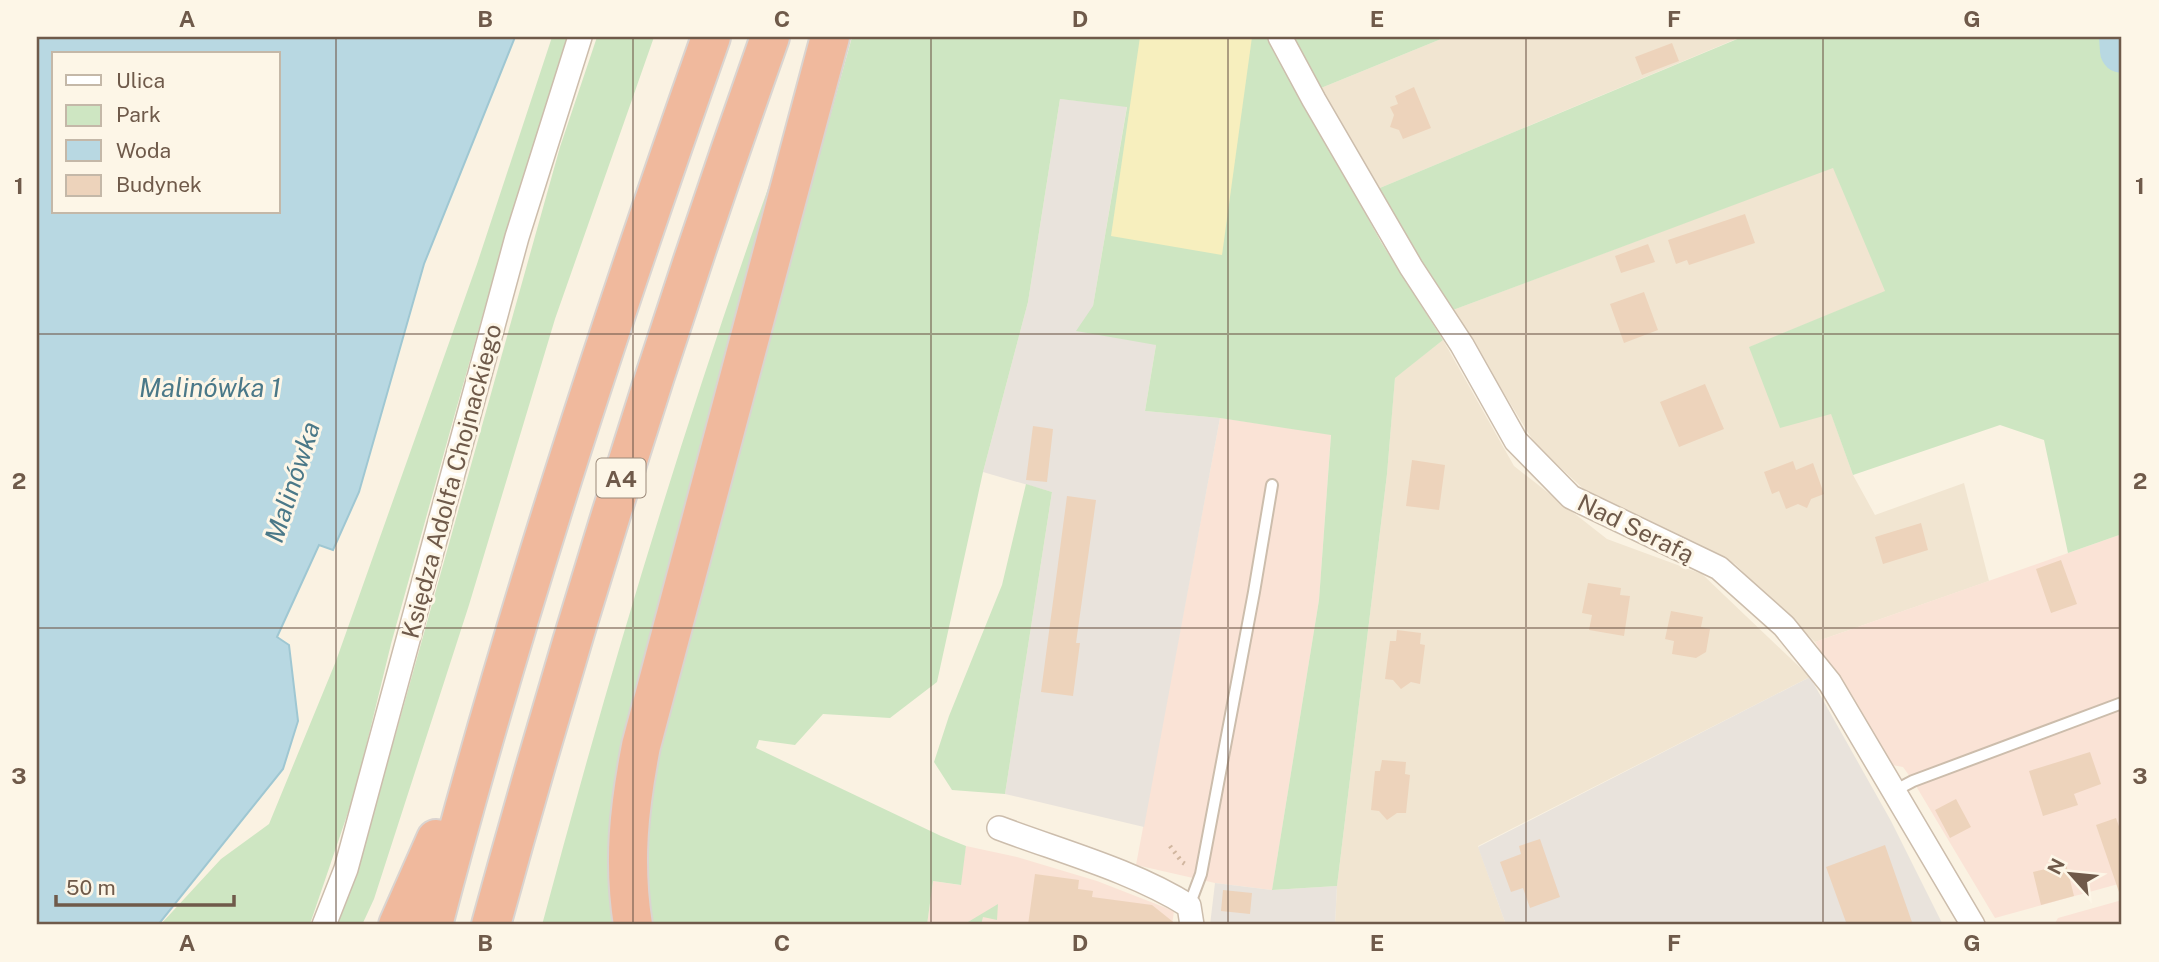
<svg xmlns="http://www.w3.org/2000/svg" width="2159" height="962" viewBox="0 0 2159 962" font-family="'Public Sans',sans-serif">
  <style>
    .residential { fill: #f1e5d1 }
    .commercial { fill: #fae3d6 }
    .industrial { fill: #e9e3dc }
    .green { fill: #cee6c2 }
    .sand { fill: #f7efbe }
    .water { fill: #b8d8e2; stroke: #9fc7d2; stroke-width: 2; fill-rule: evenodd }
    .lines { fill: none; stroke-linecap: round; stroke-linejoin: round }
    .river { stroke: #b8d8e2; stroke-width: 44 }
    .building { fill: #edd3bb }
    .service-casing { stroke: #ccbdac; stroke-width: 14 }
    .minor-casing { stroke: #ccbdac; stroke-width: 26 }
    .motorway-casing { stroke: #dad4d0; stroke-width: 42 }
    .path { stroke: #d1b69f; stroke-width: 4.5; stroke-dasharray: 2 5; stroke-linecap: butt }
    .service { stroke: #fff; stroke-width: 10 }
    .minor { stroke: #fff; stroke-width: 23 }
    .motorway { stroke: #f0b99d; stroke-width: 38 }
    .grid { fill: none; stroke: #6f5a4a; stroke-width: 2; stroke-opacity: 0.55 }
    .labels { text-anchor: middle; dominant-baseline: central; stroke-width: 6; stroke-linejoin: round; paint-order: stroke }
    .shield { fill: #fdf6e7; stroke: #9a8979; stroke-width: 2 }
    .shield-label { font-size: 23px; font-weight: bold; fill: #6f5a4a }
    .street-label { font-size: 24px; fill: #6f5a4a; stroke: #fdf6e7 }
    .water-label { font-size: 26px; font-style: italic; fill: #4a7888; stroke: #fdf6e7 }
    .neatline { fill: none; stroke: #6f5a4a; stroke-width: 2.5 }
    .grid-label { font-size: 23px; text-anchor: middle; font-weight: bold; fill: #6f5a4a }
  </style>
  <rect width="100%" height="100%" fill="#faf2e2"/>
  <path class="residential" d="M1446,37H1741L1375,190L1321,88Z
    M1833,167L1886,291L1750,347L1831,413L1853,475L1875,515L1964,483L1989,581L1815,642L1735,564L1590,495L1535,444L1453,310Z
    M1443,340L1514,466L1607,539L1702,574L1810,677L1478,846L1506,925H1335L1337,886L1387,474L1395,377Z"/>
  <path class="commercial" d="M1220,418L1331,434L1319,600L1272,890L1215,883L1136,865Z
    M2122,534V883L1995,918L1913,781L1903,767L1892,765L1815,642Z
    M966,846L1017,857L1097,881L1174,911L1172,925H927L933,881L960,885Z
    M2122,900V925H2054L2058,918Z"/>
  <path class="industrial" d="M1060,99L1127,106L1093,306L1156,345L1145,411L1220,418L1144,827L1005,794L1052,492L983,472L1028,302Z
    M1810,677L1891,821L1943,925H1506L1478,847Z
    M1215,883L1272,890L1337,886L1335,925H1210Z"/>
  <path class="green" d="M552,37H568L509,222L454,417L391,644L355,792L310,924L160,925L221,859L269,824L336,661L477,264Z
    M597,37H654L555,319L469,605L374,899L362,925H337L396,733L560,147Z
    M852,37H1269L1381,242L1443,340L1395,378L1387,474L1337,886L1272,890L1319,600L1331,435L1220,418L1145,411L1156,345L1076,331L1093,306L1127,107L1060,99L1028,302L983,472L937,682L890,718L823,714L795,745L759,740L756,748L941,836L966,846L961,885L933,881L927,925H647L640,881L650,769Z
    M1293,37H1446L1321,88Z
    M1742,37H2122V534L2068,553L2044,440L2000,425L1853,475L1831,414L1780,428L1749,347L1885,291L1833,168L1453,310L1375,190Z
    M784,144L612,816L609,878L614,925H542C612,662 691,400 784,144Z
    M1026,484L1052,492L1005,794L952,790L934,762L949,716L1002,585Z
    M998,904L997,920L983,917L981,925H963Z"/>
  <path class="sand" d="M1140,37H1252L1222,255L1111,236Z"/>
  <path class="water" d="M37,37H515L424,264L359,492L333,550L319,545L277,637L289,645L298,721L283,769L158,925H37ZM54,54H278V212H54Z"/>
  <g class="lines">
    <path class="river" d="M2121,37L2122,51"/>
  </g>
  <path class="building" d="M1672,43L1679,61L1642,75L1635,57Z
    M1414,87L1431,128L1403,139L1399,130L1390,127L1394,115L1390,107L1398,104L1395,96Z
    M1745,214L1755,243L1689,265L1687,260L1676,264L1668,240Z
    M1648,244L1655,262L1621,273L1615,256Z
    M1644,292L1658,330L1624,343L1610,304Z
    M1705,384L1724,429L1679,447L1660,402Z
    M1033,426L1053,429L1047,482L1026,480Z
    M1412,460L1445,465L1439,510L1406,506Z
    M1793,461L1796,470L1813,463L1824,494L1811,499L1807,508L1798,504L1786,509L1779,491L1772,494L1764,472Z
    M1067,496L1096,500L1076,643H1080L1073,696L1041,692Z
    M1921,523L1928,550L1883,564L1875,537Z
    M2061,560L2077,604L2051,613L2036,569Z
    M1588,583L1621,588L1620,595L1630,596L1624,636L1589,630L1592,615L1582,613Z
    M1671,611L1703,617L1701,627L1710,629L1706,652L1696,658L1672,654L1674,641L1665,639Z
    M1397,630L1421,633L1420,644L1425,645L1420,684L1411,682L1401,689L1393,680L1385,679L1390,641H1396Z
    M2090,752L2101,784L2074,794L2078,805L2043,816L2029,771Z
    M1382,760L1406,762L1405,774L1410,775L1406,813H1397L1387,820L1379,811L1371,810L1375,771H1380Z
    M1956,799L1971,827L1950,838L1935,810Z
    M2116,818L2122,835V892H2119L2096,825Z
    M1540,839L1560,897L1530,908L1523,888L1511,892L1500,862L1521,854L1519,846Z
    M1885,845L1913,925H1847L1826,867Z
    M2066,864L2074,896L2041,905L2033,872Z
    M1035,874L1079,880L1078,889L1093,891L1092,897L1152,905L1177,925H1028Z
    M1223,890L1252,893L1250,914L1221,911Z"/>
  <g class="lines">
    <g class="service-casing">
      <path id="service" d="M1894,791L1913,781L2122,703
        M1189,906L1201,874L1254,592L1272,485"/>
    </g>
    <g class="minor-casing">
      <path id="minor" d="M1280,37L1314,100L1411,267L1462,345L1516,441L1571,497L1719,568L1784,626L1830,683L1973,925
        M999,828C1060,851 1134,871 1189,906L1192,925
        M324,925L346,869L517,237L580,37"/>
    </g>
    <g class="motorway-casing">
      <path id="motorway" d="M398,925L436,839
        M433,925C511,625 608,329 711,37
        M491,925C573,625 666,330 770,37
        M633,925C623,862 629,808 641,746L830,37"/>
    </g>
    <path class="path" d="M1170,846L1182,862L1188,866"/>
    <use href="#service" class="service"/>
    <use href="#minor" class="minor"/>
    <use href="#motorway" class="motorway"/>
  </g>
  <path class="grid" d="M336,37V925M633,37V925M931,37V925M1228,37V925M1526,37V925M1823,37V925M37,334H2122M37,628H2122"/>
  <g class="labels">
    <rect class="shield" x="596.5" y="458.5" width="49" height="39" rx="5"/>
    <g class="shield-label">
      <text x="621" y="478">A4</text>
    </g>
    <g class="street-label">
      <text transform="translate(451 481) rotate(-75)">Księdza Adolfa Chojnackiego</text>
      <text transform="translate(1636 528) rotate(26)">Nad Serafą</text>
    </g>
    <g class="water-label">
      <text x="210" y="387">Malinówka 1</text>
      <text transform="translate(292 482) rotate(-72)">Malinówka</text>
    </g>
  </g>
  <rect width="2159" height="962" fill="none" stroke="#fdf6e7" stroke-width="77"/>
  <rect x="52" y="52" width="228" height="161" fill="#fdf6e7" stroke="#c4b8a8" stroke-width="2"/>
  <rect x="66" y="75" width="35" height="10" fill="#ffffff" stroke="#c4b8a8" stroke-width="2"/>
  <text x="116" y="88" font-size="21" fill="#6f5a4a">Ulica</text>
  <rect x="66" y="105" width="35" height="21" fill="#cee6c2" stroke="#c4b8a8" stroke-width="2"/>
  <text x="116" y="122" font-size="21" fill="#6f5a4a">Park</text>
  <rect x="66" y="140" width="35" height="21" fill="#b8d8e2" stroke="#c4b8a8" stroke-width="2"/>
  <text x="116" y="158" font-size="21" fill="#6f5a4a">Woda</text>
  <rect x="66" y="175" width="35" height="21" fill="#edd3bb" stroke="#c4b8a8" stroke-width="2"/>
  <text x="116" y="192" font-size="21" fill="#6f5a4a">Budynek</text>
  <g transform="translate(2071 874) rotate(297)" stroke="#fdf6e7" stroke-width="5" paint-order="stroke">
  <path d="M0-5L12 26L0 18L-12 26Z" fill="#6f5a4a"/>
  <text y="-10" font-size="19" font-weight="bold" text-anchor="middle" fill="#6f5a4a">N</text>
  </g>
  <path d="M56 895v10h178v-10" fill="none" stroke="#6f5a4a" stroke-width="3.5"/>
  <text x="66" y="895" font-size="21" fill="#6f5a4a" stroke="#fdf6e7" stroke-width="5" paint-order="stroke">50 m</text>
  <rect x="38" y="38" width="2082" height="885" class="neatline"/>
  <g class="grid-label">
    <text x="187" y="27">A</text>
    <text x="485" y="27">B</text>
    <text x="782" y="27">C</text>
    <text x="1080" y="27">D</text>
    <text x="1377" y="27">E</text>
    <text x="1674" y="27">F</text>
    <text x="1972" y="27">G</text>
    <text x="19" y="194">1</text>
    <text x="2140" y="194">1</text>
    <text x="19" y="489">2</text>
    <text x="2140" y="489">2</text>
    <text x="19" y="784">3</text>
    <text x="2140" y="784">3</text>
    <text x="187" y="951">A</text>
    <text x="485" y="951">B</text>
    <text x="782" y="951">C</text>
    <text x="1080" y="951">D</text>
    <text x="1377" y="951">E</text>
    <text x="1674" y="951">F</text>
    <text x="1972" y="951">G</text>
  </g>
</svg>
